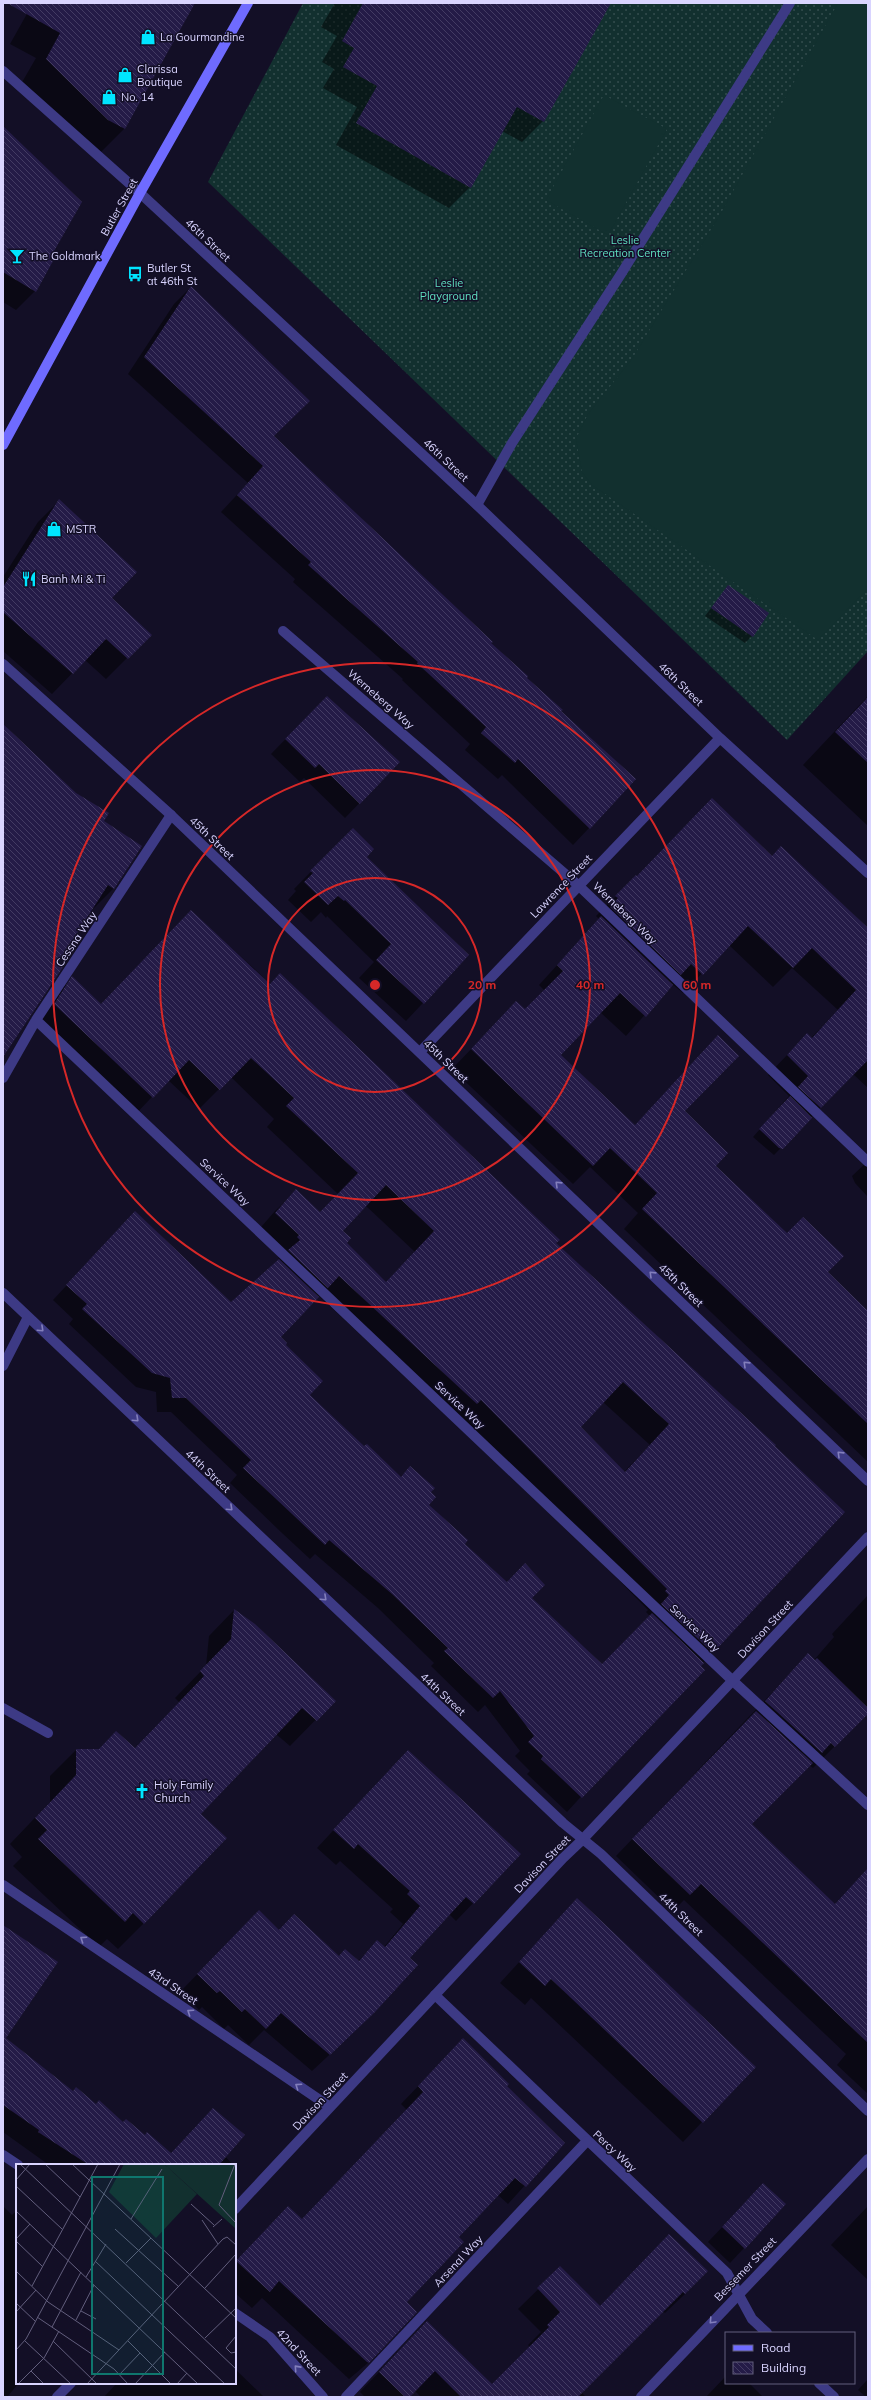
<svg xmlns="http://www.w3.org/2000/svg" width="871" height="2400" viewBox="0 0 871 2400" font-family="Mulish,sans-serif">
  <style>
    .grass { fill: url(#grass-dots) }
    .pitch { fill: #12302f }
    .shadow { fill: #0007; fill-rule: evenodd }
    .building { fill: url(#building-back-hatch); fill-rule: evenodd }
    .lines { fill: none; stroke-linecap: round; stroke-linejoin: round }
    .lane { stroke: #3d3a85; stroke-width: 10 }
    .street { stroke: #3d3a85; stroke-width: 10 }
    .secondary { stroke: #6f6bff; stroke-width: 10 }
    .oneway { stroke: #837fbc }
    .ring { fill: none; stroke: #d62828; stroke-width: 2 }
    .labels { text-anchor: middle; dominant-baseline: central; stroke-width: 3; stroke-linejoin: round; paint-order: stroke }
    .poi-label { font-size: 11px; fill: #d9d4ff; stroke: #130f26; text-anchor: start }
    .street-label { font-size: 11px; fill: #d9d4ff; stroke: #130f26 }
    .park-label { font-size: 11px; fill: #5fe0c0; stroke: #130f26 }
    .inset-road { fill: none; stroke: #625e7d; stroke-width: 1 }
    .view { fill: #0f766e; fill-opacity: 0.15; stroke: #0f766e; stroke-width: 2 }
    .inset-edge { fill: none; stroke: #d9d4ff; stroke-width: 2 }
    .centre { fill: #d62828; stroke: #130f26; stroke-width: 2 }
    .ring-label { font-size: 12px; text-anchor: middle; font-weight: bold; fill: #d62828; stroke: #130f26; stroke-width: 3; stroke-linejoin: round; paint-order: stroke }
  </style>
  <defs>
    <pattern id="grass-dots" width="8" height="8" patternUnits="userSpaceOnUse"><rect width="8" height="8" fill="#12302f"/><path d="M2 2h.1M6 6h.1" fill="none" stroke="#344d4e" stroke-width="1.8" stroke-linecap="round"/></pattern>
    <pattern id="building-back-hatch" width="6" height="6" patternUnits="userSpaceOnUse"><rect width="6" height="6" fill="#241b47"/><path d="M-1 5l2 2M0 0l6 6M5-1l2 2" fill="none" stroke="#433b63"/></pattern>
  </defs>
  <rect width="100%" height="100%" fill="#130f26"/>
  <path class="grass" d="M303,3H868V651L787,740L208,182Z"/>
  <path class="pitch" d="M838,3H868V588L818,640L592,485L582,472L576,439L588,414L632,359L721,213Z
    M604,95L667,129L608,235L546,200Z"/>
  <path class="shadow" d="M33,3H194L124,129L99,154L21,84L36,58L10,44Z
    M335,3H610L543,121L522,142L502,131L470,187L449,208L336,145L357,107L323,88L334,69L322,62L337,36L321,27Z
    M3,128L52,253L35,291L16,310L3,302Z
    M191,287L273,436L560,711L589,828L573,845L502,775L498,779L465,750L470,744L402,680L403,679L293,582L295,579L221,512L248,483L128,374L174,304Z
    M59,501L110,598L150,635L106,679L85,660L52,694L3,651V577L38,522Z
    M728,586L752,636L745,643L705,616Z
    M868,696V826L803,765Z
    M312,712L399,762L345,818L304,778L300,782L271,754Z
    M3,725L102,821L113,889L89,913L57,963L3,1056Z
    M353,829L365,857L468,955L406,1021L359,978L374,962L327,916L326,918L321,912L311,922L288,900L296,891L294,889Z
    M772,857L868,929V1088L853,1074L774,1155L753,1137L789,1096L768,1075L807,1034L811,1038L838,1010L792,968L773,987L729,945L683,993L672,984L626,1036L600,1012L559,1055L634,1126L718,1037L683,1111L715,1166L868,1312V1462L624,1229L638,1213L590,1167L573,1184L452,1069L497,1022L525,1010L545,991L539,985L599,919L596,916L636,876Z
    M191,911L555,1243L844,1512L703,1663L567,1812L527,1774L530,1771L515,1756L520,1751L485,1705L478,1712L431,1666L434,1663L378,1608L315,1554L310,1559L282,1533L230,1483L237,1475L171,1412H157L156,1392L136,1387L69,1324L73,1319L53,1300L135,1212L231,1303L280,1259L278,1258L280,1256L255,1234L275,1211L296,1191L320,1213L338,1194L267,1127L274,1119L231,1077L199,1109L168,1080L132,1118L35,1025L52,998L73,978L101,1005ZM365,1205L415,1252L386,1283L346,1243L342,1231ZM319,1296L456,1424L461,1419L648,1610L646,1612L650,1616L602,1665L531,1598L507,1583L464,1544L428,1505L430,1492L401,1478L364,1448L308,1395L280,1337ZM603,1402L650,1445L624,1472L580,1427Z
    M868,1161V1195L867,1196L855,1183L852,1176Z
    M868,1595V1713L813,1768L809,1765L750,1824L834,1905L868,1869V2094L837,2065L846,2054L684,1900L673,1911L616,1856L808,1655L814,1660L834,1637L832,1634Z
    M234,1610L334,1701L290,1746L276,1734L200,1814L144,1923L118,1949L107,1939L99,1947L13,1866L22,1857L10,1844L50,1802V1776L76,1750L134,1749L179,1702L175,1698L206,1666L209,1636Z
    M391,1768L520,1854L456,1921L449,1914L409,1958L356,2030L312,2071L264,2030L249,2045L228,2025L224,2029L202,2007L199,2010L181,1991L242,1928L279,1931L338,1957L358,1961L377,1942L384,1947L403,1924L390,1912L393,1909L340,1861L336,1865L317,1848Z
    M577,1899L702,2122L683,2142L531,1998L525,2005L500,1983Z
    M3,1925L56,1962L4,2038L72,2092L170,2154L197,2125L233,2165H49L3,2132Z
    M446,2057L505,2086L563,2143L508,2204L498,2195L458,2237L405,2302L369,2362L349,2379L262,2298L252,2308L235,2293V2263L271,2225L302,2220L407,2110L401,2104Z
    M763,2184L744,2248L730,2263L708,2242Z
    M3,2206L12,2215L17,2210V2383H19L7,2397H3Z
    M868,2206V2280L831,2245Z
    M650,2255L685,2294L665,2313L662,2311L581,2392L586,2397H421L415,2391L409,2397H365L360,2392L427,2322L492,2385L530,2347L528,2345L541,2332L518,2309L560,2268L600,2307Z
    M235,2369L264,2397H104L117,2383H235Z
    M726,2376V2383H749L763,2397H706Z
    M868,2379V2397H866L858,2390Z"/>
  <path class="building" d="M7,3H195L125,129L108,120L46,59L60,33Z
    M363,3H611L544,122L517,107L471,188L356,123L377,86L343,67L354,48L342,41Z
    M3,126L82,202L49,260L53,261L36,292L3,272Z
    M191,286L310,401L274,436L493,642L491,643L528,676L527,678L563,710L561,711L636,779L590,829L518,759L515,763L481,733L486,727L417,663L418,662L308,565L311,562L237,495L263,466L144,357Z
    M59,499L137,572L112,598L152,635L128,659L106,639L73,674L3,612V587Z
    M728,585L769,613L753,637L711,608Z
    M327,696L400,762L360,804L319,764L315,768L285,739Z
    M868,697V763L835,732Z
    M3,724L76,793L109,813L104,821L142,846L114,889L108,885L58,963L63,967L3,1057Z
    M712,798L772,856L781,846L868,928V1060L821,1108L798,1087L808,1076L787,1055L807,1033L812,1038L856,990L812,948L793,968L748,926L703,975L691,964L681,975L610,907L618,898L615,896L636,875L637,876Z
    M353,828L374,849L367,857L469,955L424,1004L376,960L391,944L345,900L344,901L338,896L328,905L304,882L313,873L310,871Z
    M191,910L270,984L280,973L560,1240L556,1243L776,1445L775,1446L845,1512L713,1653L661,1604L669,1595L665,1591L667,1589L481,1400L477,1404L339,1276L328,1288L288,1250L300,1240L297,1237L299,1235L275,1213L296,1189L320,1212L358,1173L286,1106L294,1098L251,1058L220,1090L189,1060L153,1098L54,1004L72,976L101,1004ZM386,1185L434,1231L386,1282L347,1243L351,1238L343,1231ZM623,1382L669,1424L625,1472L581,1427Z
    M601,916L673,985L646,1017L620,993L561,1055L635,1125L718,1035L739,1056L685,1111L728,1153L716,1166L787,1233L803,1217L844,1256L828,1272L868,1311V1424L642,1209L657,1193L610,1148L593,1166L471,1049L516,1001L525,1009L563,971L557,965Z
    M790,1096L812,1118L783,1149L779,1148L759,1129Z
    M135,1211L231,1302L279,1259L319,1297L281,1337L287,1343L286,1345L323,1381L310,1395L364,1446L367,1444L401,1477L410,1466L435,1488L431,1492L436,1497L429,1505L468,1540L465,1544L507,1582L525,1563L545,1585L532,1598L602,1664L652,1613L704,1663L701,1666L705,1670L582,1798L541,1759L543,1756L528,1742L534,1736L500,1691L493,1698L444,1651L448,1648L392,1594L329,1540L325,1545L243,1468L251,1460L186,1398H172L170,1378L152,1373L82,1309L87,1304L66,1285Z
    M234,1609L255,1624L336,1701L317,1721L302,1708L201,1814L227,1838L144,1924L133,1913L125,1922L38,1839L47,1830L35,1818L76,1775V1749H99L116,1731L135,1748L204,1676L200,1671L231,1639Z
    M808,1653L815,1660L817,1658L868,1708V1714L835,1747L831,1743L822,1753L765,1701Z
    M756,1711L813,1763L752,1824L835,1904L868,1868V2043L701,1884L690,1895L632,1839Z
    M408,1750L521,1854L474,1904L466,1897L410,1958L418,1965L375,2012L330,2055L281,2013L266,2029L245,2009L242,2012L220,1991L217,1993L197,1974L259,1910L279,1930L294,1914L339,1956L345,1949L359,1961L377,1940L385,1947L420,1906L407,1894L410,1891L358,1844L354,1849L333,1830Z
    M577,1898L756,2067L703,2123L551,1979L545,1986L519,1962Z
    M3,1925L58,1962L6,2038L73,2091L76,2087L96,2104L99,2100L123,2122L126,2119L145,2135L147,2132L171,2153L213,2108L245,2135L219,2165H89L38,2132L39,2130L3,2105Z
    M463,2038L509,2084L507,2086L565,2143L526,2187L515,2178L459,2237L464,2242L407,2302L417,2312L369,2363L367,2362L279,2281L270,2292L236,2261L288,2206L302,2219L423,2092L418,2086Z
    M763,2183L786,2204L745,2249L722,2227Z
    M669,2234L708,2271L685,2294L683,2292L578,2397H461L435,2371L410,2397H405L379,2372L427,2321L492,2384L549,2327L547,2325L560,2312L537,2288L560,2266L600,2306Z"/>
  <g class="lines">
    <path class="lane" d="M477,505L512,443L621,274L790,3
      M283,631L578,885L868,1162
      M36,1020L733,1681L868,1805
      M3,1078L36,1020L171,815
      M435,1995L727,2273L752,2319L767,2333
      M819,2383L834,2397"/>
    <path class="street" d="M3,71L140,193L477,505L720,738L868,873
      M3,664L171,815L868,1481
      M420,1052L720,738
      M3,1293L563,1823L601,1854L868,2111
      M3,1366L28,1317
      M3,1708L48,1733
      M3,1885L330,2107
      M3,2155L18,2165
      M235,2209L563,1858L583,1839L868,1537
      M235,2313L270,2337L323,2397
      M57,2397L71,2383
      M346,2397L587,2141
      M641,2397L868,2159"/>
    <path class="secondary" d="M3,445L140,193L248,3"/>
  </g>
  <defs><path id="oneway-chevron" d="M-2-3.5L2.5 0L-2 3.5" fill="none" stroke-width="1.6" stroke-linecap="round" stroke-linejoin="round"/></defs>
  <g class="oneway">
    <use href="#oneway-chevron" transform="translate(558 1184) rotate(-136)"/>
    <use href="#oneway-chevron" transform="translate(652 1274) rotate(-136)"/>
    <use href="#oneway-chevron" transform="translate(41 1329) rotate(43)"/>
    <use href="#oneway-chevron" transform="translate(746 1364) rotate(-136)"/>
    <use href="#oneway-chevron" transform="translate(136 1419) rotate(43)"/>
    <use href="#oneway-chevron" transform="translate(840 1454) rotate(-136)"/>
    <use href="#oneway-chevron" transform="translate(230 1508) rotate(43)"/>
    <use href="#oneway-chevron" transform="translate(324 1598) rotate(43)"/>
    <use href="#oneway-chevron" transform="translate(83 1939) rotate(-146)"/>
    <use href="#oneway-chevron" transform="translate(190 2012) rotate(-146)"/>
    <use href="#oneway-chevron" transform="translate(298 2086) rotate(-146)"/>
    <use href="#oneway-chevron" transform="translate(712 2321) rotate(133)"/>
    <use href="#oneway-chevron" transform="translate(297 2368) rotate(-132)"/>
  </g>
  <g class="ring">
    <circle cx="375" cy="985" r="107"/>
    <circle cx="375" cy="985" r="215"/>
    <circle cx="375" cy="985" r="322"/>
  </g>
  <defs>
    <g id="shop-bare" transform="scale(1.2)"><path d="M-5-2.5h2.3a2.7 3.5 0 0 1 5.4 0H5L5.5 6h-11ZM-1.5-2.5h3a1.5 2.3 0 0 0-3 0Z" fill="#00e5ff" stroke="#130f26" stroke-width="2.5" paint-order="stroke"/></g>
    <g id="bar-bare" transform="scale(1.2)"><path d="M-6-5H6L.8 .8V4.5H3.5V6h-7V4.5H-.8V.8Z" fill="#00e5ff" stroke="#130f26" stroke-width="2.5" paint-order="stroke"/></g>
    <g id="bus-bare" transform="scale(1.2)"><path d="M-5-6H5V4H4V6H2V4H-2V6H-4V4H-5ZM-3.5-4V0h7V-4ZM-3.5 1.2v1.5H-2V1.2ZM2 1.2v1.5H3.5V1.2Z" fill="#00e5ff" stroke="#130f26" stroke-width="2.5" paint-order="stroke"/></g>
    <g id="restaurant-bare" transform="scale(1.2)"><path d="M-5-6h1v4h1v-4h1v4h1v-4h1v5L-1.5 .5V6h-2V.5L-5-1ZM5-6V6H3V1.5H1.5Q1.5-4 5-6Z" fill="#00e5ff" stroke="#130f26" stroke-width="2.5" paint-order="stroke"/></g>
    <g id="church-bare" transform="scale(1.2)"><path d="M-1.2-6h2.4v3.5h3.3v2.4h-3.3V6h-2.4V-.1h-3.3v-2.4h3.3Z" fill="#00e5ff" stroke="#130f26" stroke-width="2.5" paint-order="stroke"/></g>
  </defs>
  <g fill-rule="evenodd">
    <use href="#shop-bare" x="148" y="37"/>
    <use href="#shop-bare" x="125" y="75"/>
    <use href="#shop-bare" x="109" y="97"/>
    <use href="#bar-bare" x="17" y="256"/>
    <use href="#bus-bare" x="135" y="274"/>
    <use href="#shop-bare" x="54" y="529"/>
    <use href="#restaurant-bare" x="29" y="579"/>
    <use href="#church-bare" x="142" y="1791"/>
  </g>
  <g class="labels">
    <g class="poi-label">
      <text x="160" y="37">La Gourmandine</text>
      <text x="137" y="69">Clarissa<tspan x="137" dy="13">Boutique</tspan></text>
      <text x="121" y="97">No. 14</text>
      <text x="29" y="256">The Goldmark</text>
      <text x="147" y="268">Butler St<tspan x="147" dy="13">at 46th St</tspan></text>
      <text x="66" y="529">MSTR</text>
      <text x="41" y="579">Banh Mi &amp; Ti</text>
      <text x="154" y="1785">Holy Family<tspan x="154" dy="13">Church</tspan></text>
    </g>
    <g class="street-label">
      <text transform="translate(119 207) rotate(-61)">Butler Street</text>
      <text transform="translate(208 240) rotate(43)">46th Street</text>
      <text transform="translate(446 460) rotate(43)">46th Street</text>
      <text transform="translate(681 684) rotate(44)">46th Street</text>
      <text transform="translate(381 699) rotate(41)">Werneberg Way</text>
      <text transform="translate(212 838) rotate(44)">45th Street</text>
      <text transform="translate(561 886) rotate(-46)">Lawrence Street</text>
      <text transform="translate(625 913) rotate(44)">Werneberg Way</text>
      <text transform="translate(76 939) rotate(-56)">Cessna Way</text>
      <text transform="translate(446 1061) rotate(44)">45th Street</text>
      <text transform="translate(225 1182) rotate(43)">Service Way</text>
      <text transform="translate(681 1285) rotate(44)">45th Street</text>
      <text transform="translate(460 1405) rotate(43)">Service Way</text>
      <text transform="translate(208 1471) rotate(43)">44th Street</text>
      <text transform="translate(695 1628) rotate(43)">Service Way</text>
      <text transform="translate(765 1629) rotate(-47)">Davison Street</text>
      <text transform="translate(443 1694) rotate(43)">44th Street</text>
      <text transform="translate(542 1864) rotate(-46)">Davison Street</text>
      <text transform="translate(681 1914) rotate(44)">44th Street</text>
      <text transform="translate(173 1986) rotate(34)">43rd Street</text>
      <text transform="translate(320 2101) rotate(-47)">Davison Street</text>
      <text transform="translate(615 2151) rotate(43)">Percy Way</text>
      <text transform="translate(458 2261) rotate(-47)">Arsenal Way</text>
      <text transform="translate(745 2269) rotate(-46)">Bessemer Street</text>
      <text transform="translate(299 2352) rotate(47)">42nd Street</text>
    </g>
    <g class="park-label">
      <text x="625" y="240">Leslie<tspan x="625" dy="13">Recreation Center</tspan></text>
      <text x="449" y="283">Leslie<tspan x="449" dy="13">Playground</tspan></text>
    </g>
  </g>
  <g transform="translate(16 2164)">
    <rect width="220" height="220" fill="#130f26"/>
    <path d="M108,0H148L181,30L140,74L93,28Z" fill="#12302f"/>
    <path d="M148,0H220V65L219,64Z" fill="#12302f"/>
    <path d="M151,2L177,30L143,66L124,53L123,49Z" fill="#12302f"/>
    <path class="inset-road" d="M4,0L220,205M29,0L64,33M56,0L220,154M219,0L203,41L220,59M0,16L14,0M0,22L46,65M175,40L198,61M0,47L182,220M115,55L146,5M186,56L202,80M197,63L206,55M99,65L163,123M0,75L14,60M0,77L26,102M79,97L209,220M110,99L135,74M0,107L32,138L103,186M70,113L90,80M16,122L82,0M189,124L220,90M0,139L19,157M65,147L80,155M0,148L20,126M21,153L98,205L112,220M60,156L78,121M36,163L65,108M220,172L210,184L215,189L220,188M189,174L220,144M9,177L55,220M37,177L81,220M112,177L155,220M0,186L10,175L104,0M15,207L28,220M103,211L124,189M2,220L28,194L43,167M71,220L207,75L211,73L220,81M119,220L149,188M161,220L171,209"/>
    <path class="view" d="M76,13H147V210H76Z"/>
    <rect width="220" height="220" class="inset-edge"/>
  </g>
  <circle cx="375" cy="985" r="6" class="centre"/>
  <g class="ring-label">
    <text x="482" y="989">20 m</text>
    <text x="590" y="989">40 m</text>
    <text x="697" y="989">60 m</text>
  </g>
  <rect width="871" height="2400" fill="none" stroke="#d9d4ff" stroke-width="8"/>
  <rect x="725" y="2332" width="130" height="52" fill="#130f26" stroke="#625e7d"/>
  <rect x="733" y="2345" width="20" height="6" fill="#6f6bff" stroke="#625e7d"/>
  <text x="761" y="2352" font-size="12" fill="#d9d4ff">Road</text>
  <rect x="733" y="2362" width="20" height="12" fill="url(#building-back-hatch)" stroke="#625e7d"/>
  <text x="761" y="2372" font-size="12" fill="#d9d4ff">Building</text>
</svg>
